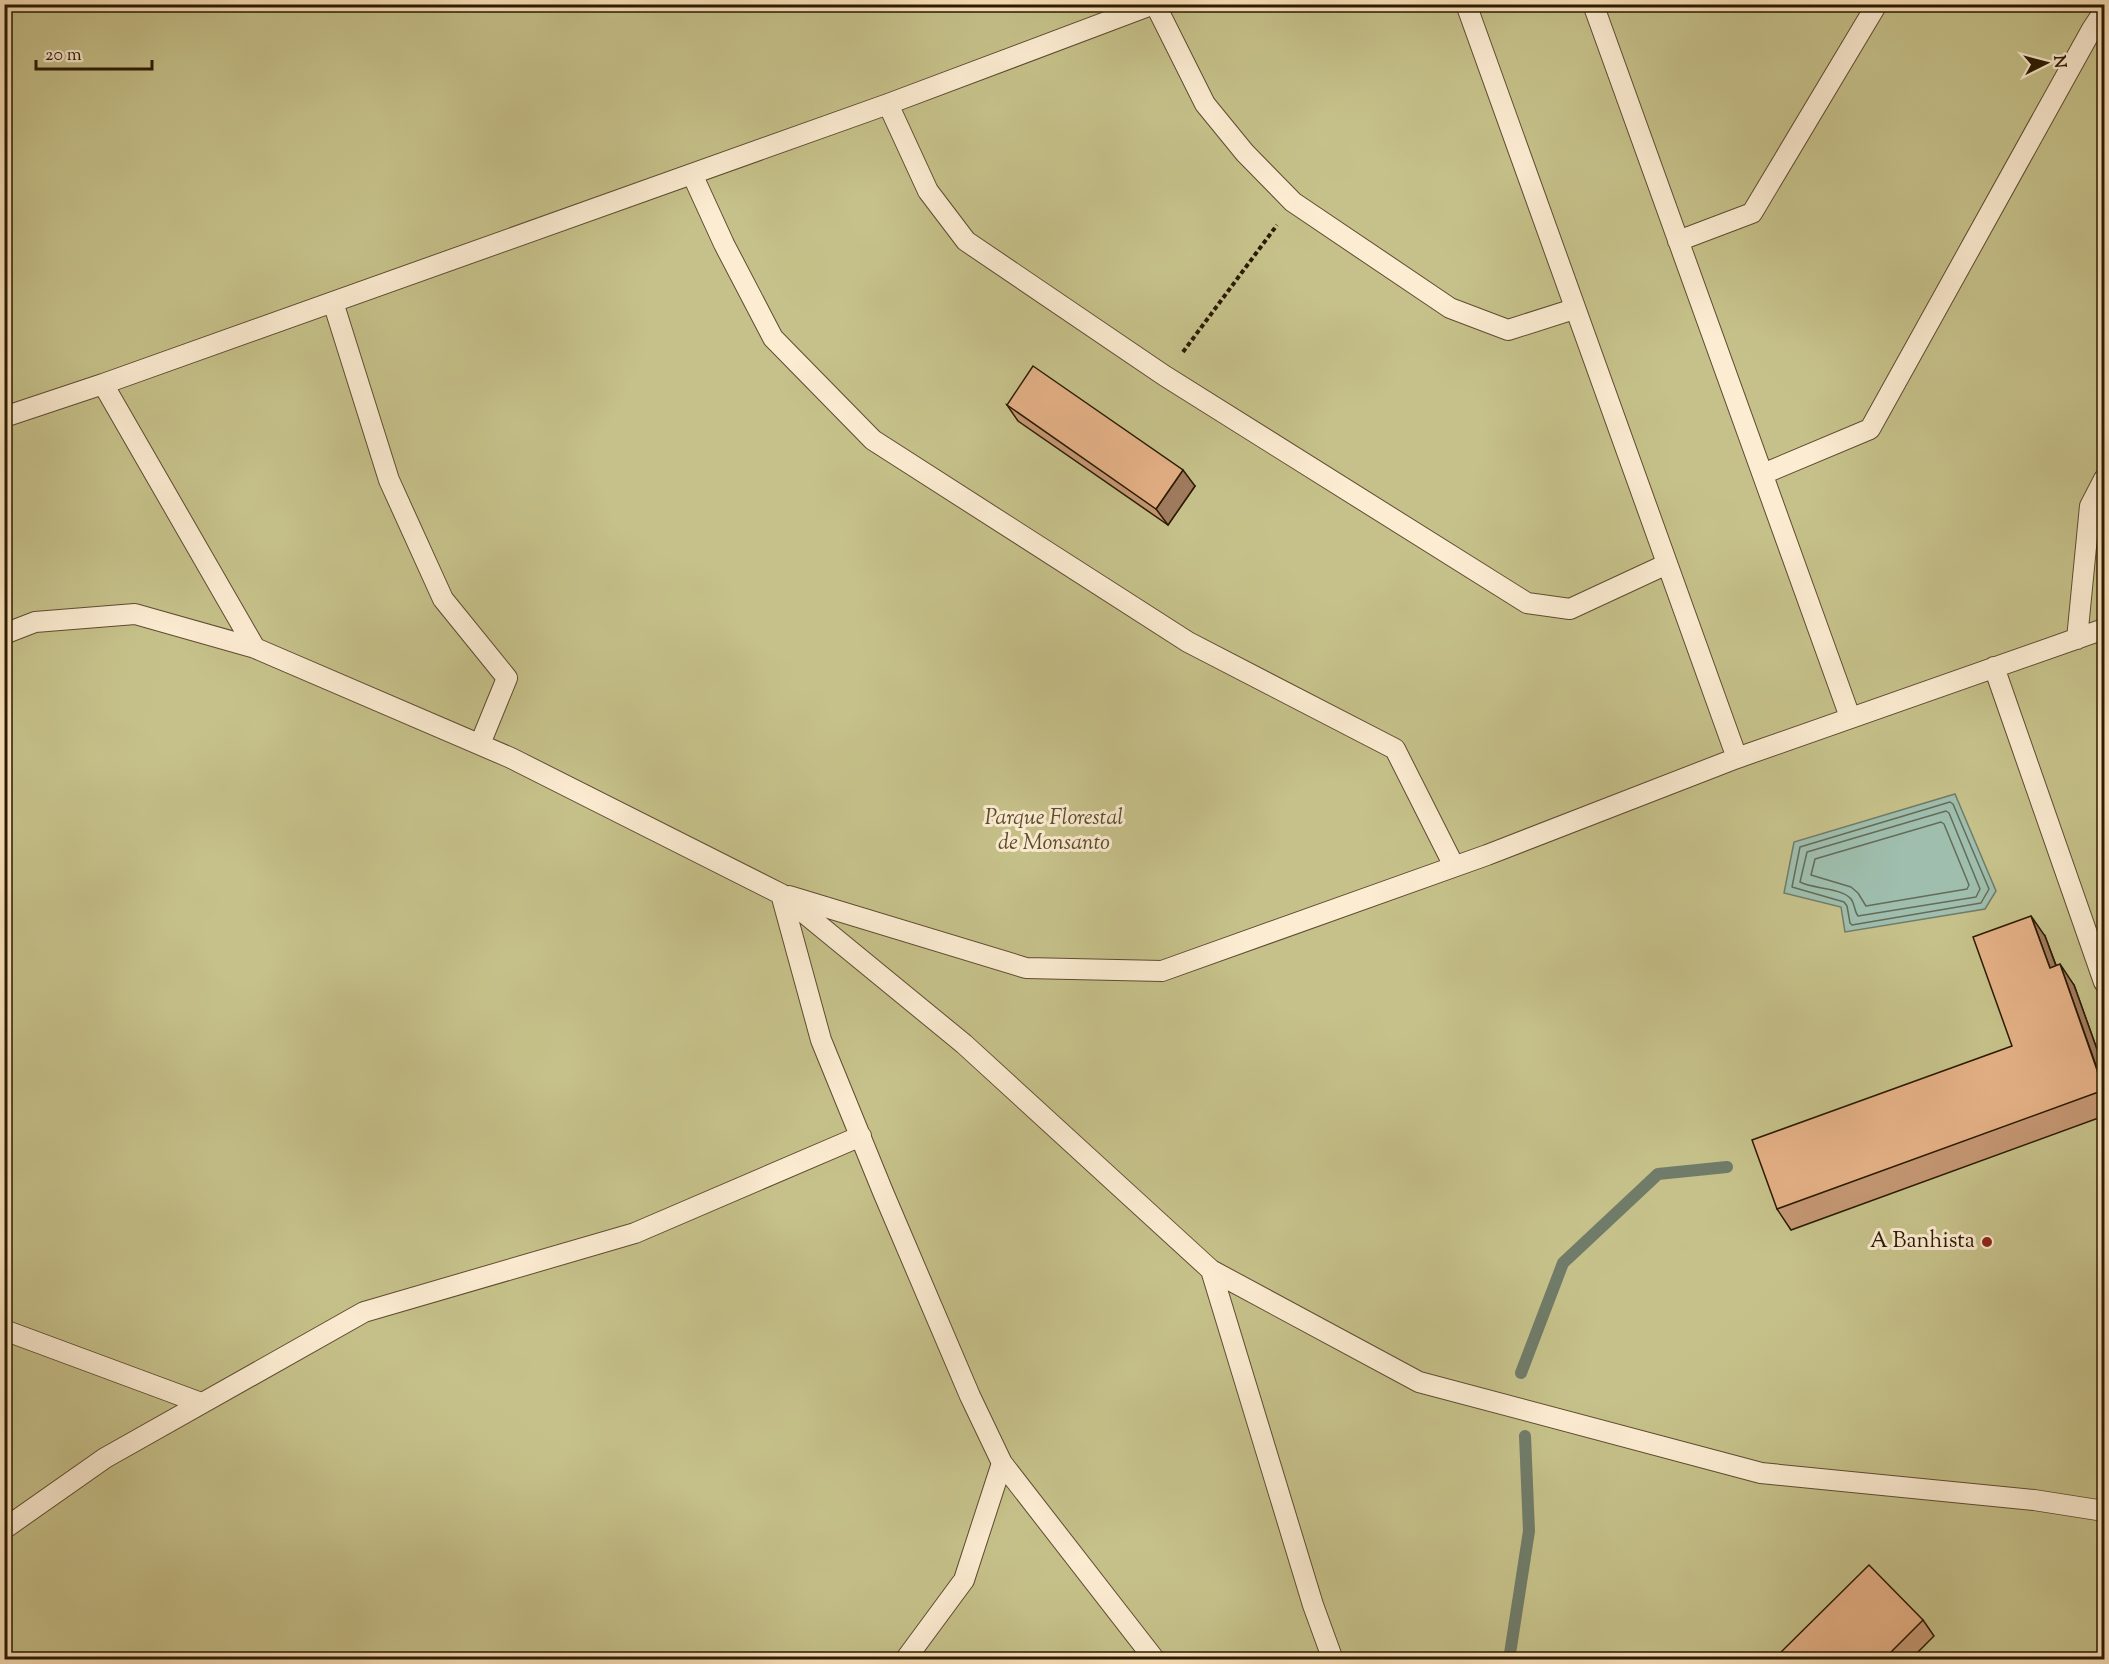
<svg xmlns="http://www.w3.org/2000/svg" width="2109" height="1664" viewBox="0 0 2109 1664" font-family="'Sorts Mill Goudy',serif">
  <style>
    .green { fill: #c6c18a; stroke: #786e46; stroke-width: 1.5 }
    .water { fill: #9fbeae; stroke: #707c69; stroke-width: 1.5 }
    .lines { fill: none; stroke-linecap: round; stroke-linejoin: round }
    .shore { stroke: #646c58; stroke-width: 1.5 }
    .stream { stroke: #707c69; stroke-width: 12 }
    .service-casing { stroke: #5e4c30; stroke-width: 22 }
    .path { stroke: #2a1a02; stroke-width: 4; stroke-dasharray: 4.5 3; stroke-linecap: butt }
    .service { stroke: #fcecd2; stroke-width: 20 }
    .wall { fill: #c49773; stroke: #2a1a02; stroke-width: 1.5 }
    .shaded-wall { fill: #a07b5e; stroke: #2a1a02; stroke-width: 1.5 }
    .building { fill: #e4b086; stroke: #2a1a02; stroke-width: 1.5 }
    .poi-dot { fill: #8f2418; stroke: #fcecd2; stroke-width: 2 }
    .labels { text-anchor: middle; dominant-baseline: central; stroke-width: 6; stroke-linejoin: round; paint-order: stroke }
    .park-label { font-size: 22px; font-style: italic; fill: #594c2b; stroke: #fcecd2 }
    .poi-label { font-size: 22px; fill: #2a1a02; stroke: #fcecd2; text-anchor: end }
  </style>
  <rect width="100%" height="100%" fill="#fbe2b9"/>
  <filter id="stains"><feTurbulence type="fractalNoise" baseFrequency=".00333" numOctaves="4"/><feColorMatrix values="0 0 0 0 .2 0 0 0 0 .09 0 0 0 0 .02 0 0 0 .5 -.17"/></filter>
  <radialGradient id="worn" r=".72"><stop offset=".6" stop-color="#630" stop-opacity="0"/><stop offset="1" stop-color="#630" stop-opacity=".3"/></radialGradient>
  <path class="green" d="M5,5H2104V1659L5,1660Z"/>
  <path class="water" d="M1955,794L1996,891L1985,909L1845,932L1841,907L1784,893L1794,842Z"/>
  <g class="lines">
    <path class="shore" d="M1950,802L1953,804L1989,889L1981,903L1852,925L1850,923L1847,906L1844,902L1792,887L1800,847Z
      M1946,811L1949,813L1980,889L1976,897L1858,916C1854,911 1855,904 1851,899C1842,888 1813,889 1800,882L1807,852Z
      M1941,822L1944,824L1969,885L1967,889L1866,906L1858,893L1851,887L1811,875L1815,859Z"/>
    <path class="stream" d="M1521,1373L1563,1263L1658,1174L1727,1167
      M1509,1660L1529,1531L1525,1436"/>
    <g class="service-casing">
      <path id="service" d="M1155,4L1205,104L1245,153L1293,202L1450,308L1508,330L1574,309
        M1466,4L1737,758
        M1593,4L1850,717
        M888,104L928,191L966,241L1165,376L1527,603L1570,609L1667,564
        M692,174L724,244L773,338L873,440L1188,642L1395,749L1454,866
        M1678,241L1752,213L1877,4
        M333,302L389,480L443,599L507,678L480,744
        M103,384L888,104L1154,4
        M4,417L103,384L255,648
        M1763,474L1870,429L2092,29L2104,11
        M4,634L35,622L135,614L255,648L511,758L781,894L964,1044L1211,1270L1313,1605L1333,1660
        M2077,639L2090,506L2104,479
        M1994,667L2104,982
        M781,894L821,1040L883,1192L970,1396L1002,1463L1155,1660
        M789,896L1026,968L1162,971L1487,855L1737,758L2104,629
        M1211,1270L1419,1382L1761,1473L2034,1500L2104,1511
        M4,1330L201,1403
        M4,1529L105,1458L364,1312L635,1233L861,1136
        M905,1660L964,1580L1002,1463"/>
    </g>
    <path class="path" d="M1183,352L1277,225"/>
    <use href="#service" class="service"/>
  </g>
  <path class="wall" d="M513,4H522L516,9Z
    M1007,405L1195,486L1168,525L1018,421Z
    M2045,936L2056,965L2074,985L2104,1069V1116L1791,1230L1777,1209L2012,1046Z
    M1923,1620L1934,1636L1911,1659H1774Z"/>
  <path class="shaded-wall" d="M1183,470L1195,486L1168,525L1156,509Z
    M2031,916L2045,936L2064,988L2050,968Z
    M2060,964L2074,985L2104,1069V1088Z"/>
  <path class="building" d="M2104,111V120L2100,117Z
    M1033,366L1183,470L1156,509L1007,405Z
    M2031,916L2050,968L2060,964L2104,1090L1777,1209L1752,1140L2012,1046L1973,937Z
    M1869,1565L1923,1620L1884,1659H1774Z"/>
  <circle class="poi-dot" cx="1987" cy="1242" r="6"/>
  <g class="labels">
    <g class="park-label">
      <text x="1054" y="819">Parque Florestal<tspan x="1054" dy="25">de Monsanto</tspan></text>
    </g>
    <g class="poi-label">
      <text x="1975" y="1242">A Banhista</text>
    </g>
  </g>
  <rect width="2109" height="1664" fill="none" stroke="#fbe2b9" stroke-width="24"/>
  <rect x="6" y="6" width="2097" height="1652" fill="none" stroke="#2a1a02" stroke-width="3"/>
  <rect x="12" y="12" width="2085" height="1640" fill="none" stroke="#2a1a02" stroke-width="1.5"/>
  <g transform="translate(2046 63) rotate(84)" stroke="#fcecd2" stroke-width="4.5" paint-order="stroke">
  <path d="M0-4.5L10 22L0 15L-10 22Z" fill="#2a1a02"/>
  <text y="-9" font-size="16" font-weight="bold" text-anchor="middle" fill="#2a1a02">N</text>
  </g>
  <path d="M36 60v9h116v-9" fill="none" stroke="#2a1a02" stroke-width="3"/>
  <text x="45" y="60" font-size="18" fill="#2a1a02" stroke="#fcecd2" stroke-width="4.5" paint-order="stroke">20 m</text>
  <rect width="100%" height="100%" filter="url(#stains)"/>
  <rect width="100%" height="100%" fill="url(#worn)"/>
</svg>
